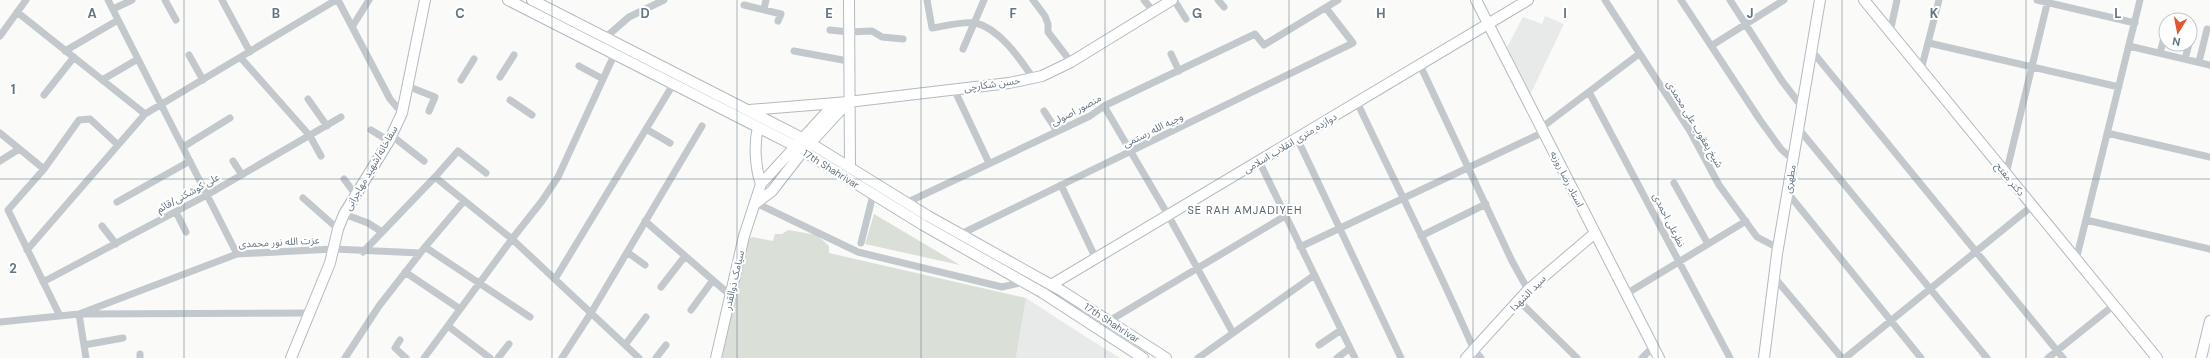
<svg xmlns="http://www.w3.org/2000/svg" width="2210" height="358" viewBox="0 0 2210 358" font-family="'DM Sans','Noto Sans Arabic',sans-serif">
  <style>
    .built { fill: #e8e9e9 }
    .green { fill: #dadfd7 }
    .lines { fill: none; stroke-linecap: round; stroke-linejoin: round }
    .secondary-casing { stroke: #b3babf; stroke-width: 12 }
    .street { stroke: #c3c8cc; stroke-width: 7 }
    .secondary { stroke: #fff; stroke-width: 10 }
    .grid { fill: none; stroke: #657683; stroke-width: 1; stroke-opacity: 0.55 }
    .labels { text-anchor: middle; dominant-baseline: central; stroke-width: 4; stroke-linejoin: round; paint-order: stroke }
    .street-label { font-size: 10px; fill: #657683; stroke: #fff }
    .neighbourhood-label { font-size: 11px; letter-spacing: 1px; fill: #57646e; stroke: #fff }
    .grid-label { font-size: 13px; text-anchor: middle; font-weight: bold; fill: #657683; stroke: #fff; stroke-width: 4; stroke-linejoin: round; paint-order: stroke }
  </style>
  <rect width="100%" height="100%" fill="#fafaf8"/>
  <path class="built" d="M1545,16L1564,24L1530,95L1506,49L1523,17L1542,24Z
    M1026,298L1086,337L1120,358H1016Z"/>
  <path class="green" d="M874,214L960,265L865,244Z
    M788,230L817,235L829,246V253L1026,298L1016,358H722L748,239L752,237L773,241L775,234H782Z"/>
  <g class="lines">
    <g class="secondary-casing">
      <path id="secondary" d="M508,0L795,146L923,225L1043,293L1143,358
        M532,0L802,138L928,216L1062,291L1166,358
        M849,0L850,168
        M1476,0L1659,358
        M1864,0L2157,358
        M749,110L848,102L1009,83L1042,76L1071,62L1172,0
        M758,127C754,144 755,167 761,184
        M756,203L772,191L803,151L848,102
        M1051,285L1528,0
        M291,358L330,263L338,229L344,214L389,141L402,113L425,0
        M716,358L744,236L761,184L835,103
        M1466,358L1528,290L1595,233
        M1764,358L1777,254L1820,0
        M2201,358L2210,321"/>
    </g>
    <path class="street" d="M108,0L237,254
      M165,0L176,20
      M222,0L250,52
      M338,0L390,99L402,113
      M927,0L932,28C945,26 963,21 976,23C1000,29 1020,59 1033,78
      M1033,0L1045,16L1048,24V32L1071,62
      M1144,0L1153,11
      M1174,0L1186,19
      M1218,0L1224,7
      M1605,0L1690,131L1719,185L1757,237L1778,248
      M1681,0L1760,120L1781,149L1793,160
      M1730,0L1782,81L1802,107
      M2037,0L2135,23
      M744,5L781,14L778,21
      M113,9L132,0
      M764,9L766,0
      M17,12L145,114
      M352,27L369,0
      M830,30L849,32L872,31L882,37L903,39
      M1890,32L1897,0
      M0,36L26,0
      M606,37L629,17L664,0
      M2190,39L2193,28
      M1929,43L2119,87
      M1711,46L1784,0
      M2129,46L2210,65
      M963,49L984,0
      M65,51L118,20
      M794,51L848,61
      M1812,51L2063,358
      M2160,53L2166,30
      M1171,54L1179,71
      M189,55L203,80
      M241,58L310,136L321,156
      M2185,59L2189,44
      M2199,62L2207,29
      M1420,65L1512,261L1528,290
      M579,66L603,79
      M1921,70L1939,0
      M500,77L514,55
      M102,80L138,59
      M461,80L474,59
      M407,86L435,97L429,111
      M954,89L989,163
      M1589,92L1730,358
      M44,95L74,57
      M308,99L327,126
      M510,100L532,115
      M1357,102C1396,185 1438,266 1474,350L1481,358
      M1104,106L1168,215L1233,333
      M1044,111L1057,131
      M1541,128L1639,54
      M1798,128L1987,358
      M646,129L670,143
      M371,130L389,141
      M0,133L44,169
      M2107,133L2210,157
      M391,135L424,161
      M1297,138L1401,358
      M183,147L230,118
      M0,161L19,149
      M233,161L242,175
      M1259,161L1355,358
      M2006,174L2048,0
      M435,177L458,151L486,173
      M344,179L355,194
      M1674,183L1708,244
      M1061,185L1096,259
      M1787,192L1921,358
      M303,198L338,229
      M117,202L190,161
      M756,203L858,252L1002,287L1024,282
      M906,203L1090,116L1104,106L1255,34L1264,45L1338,0
      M176,212L186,232
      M344,214L368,223L382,232
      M2086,220L2210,249
      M645,221L730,295
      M102,226L116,244
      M961,234L1353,43L1326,8
      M1421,236L1486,204
      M861,243L873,195
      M425,247L530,317
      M1300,247L1544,132
      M27,250L145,114L336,0
      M363,252L435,177L512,239L639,358
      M627,252L645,265
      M2076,260L2140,0
      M405,272L460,309
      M1774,277L1842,358
      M555,279L674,83
      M43,282L207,195L341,117
      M661,287L685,256
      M1626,294L1746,221
      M1519,301L1577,358
      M691,310L713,280
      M59,314L8,210L44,169L79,120L90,119L117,144
      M1109,321L1285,216
      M0,322L79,314L310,313
      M448,326L490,358
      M400,340L395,348L406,358
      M84,345L123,338
      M625,345L646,317
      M1319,345L1341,330
      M140,354V358
      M86,358L79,314L237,254L334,249L420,253
      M345,358L379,306L425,247L464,201
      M424,358L512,239L542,201L558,177L615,53
      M498,358L509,344
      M562,358L591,313L702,126
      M656,358L666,345
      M1198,358L1313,276
      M1337,358L1350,348
      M1642,358L1653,347
      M1845,358L2032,206
      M2048,358L2114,305"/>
    <use href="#secondary" class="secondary"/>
  </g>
  <path class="grid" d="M184,0V358M368,0V358M552,0V358M737,0V358M921,0V358M1105,0V358M1289,0V358M1473,0V358M1658,0V358M1842,0V358M2026,0V358M0,179H2210"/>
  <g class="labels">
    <g class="street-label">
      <text transform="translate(992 84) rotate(-8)">حسن شکارچی</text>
      <text transform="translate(1076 110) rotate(-28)">منصور اصولی</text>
      <text transform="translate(1695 124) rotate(59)">شیخ یعقوب علی محمدی</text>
      <text transform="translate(1153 130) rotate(-26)">وجیه الله رستمی</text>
      <text transform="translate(1290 143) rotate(-31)">دوازده متری انقلاب اسلامی</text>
      <text transform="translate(371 168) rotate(-60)">سقاخانه/شهید مهاجرانی</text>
      <text transform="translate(831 169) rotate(32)">17th Shahrivar</text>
      <text transform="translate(1567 179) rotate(63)">استاد رضا روزبه</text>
      <text transform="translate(1790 179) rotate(-80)">مطهری</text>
      <text transform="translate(2010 179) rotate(51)">دکتر مفتح</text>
      <text transform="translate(188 193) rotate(-29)">علی کوشکنی/قائم</text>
      <text transform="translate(1669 220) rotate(63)">نظرعلی احمدی</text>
      <text transform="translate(279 242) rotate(-3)">عزت الله نور محمدی</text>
      <text transform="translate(734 280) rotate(-77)">سیامک ذوالقدر</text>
      <text transform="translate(1528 293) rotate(-45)">سید الشهدا</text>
      <text transform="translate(1112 323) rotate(33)">17th Shahrivar</text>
    </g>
    <g class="neighbourhood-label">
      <text x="1245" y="210">SE RAH AMJADIYEH</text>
    </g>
  </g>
  <g class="grid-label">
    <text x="92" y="18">A</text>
    <text x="276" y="18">B</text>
    <text x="460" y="18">C</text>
    <text x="645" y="18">D</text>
    <text x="829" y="18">E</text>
    <text x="1013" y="18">F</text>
    <text x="1197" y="18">G</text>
    <text x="1381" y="18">H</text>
    <text x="1565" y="18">I</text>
    <text x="1750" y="18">J</text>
    <text x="1934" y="18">K</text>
    <text x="2118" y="18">L</text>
    <text x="13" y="94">1</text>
    <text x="13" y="273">2</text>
  </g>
  <g transform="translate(2178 32) rotate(190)"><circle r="19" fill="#ffffff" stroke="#c1c8cd"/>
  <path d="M0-3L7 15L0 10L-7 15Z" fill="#e4572e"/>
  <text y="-6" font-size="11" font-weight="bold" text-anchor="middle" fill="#657683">N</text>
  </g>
</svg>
